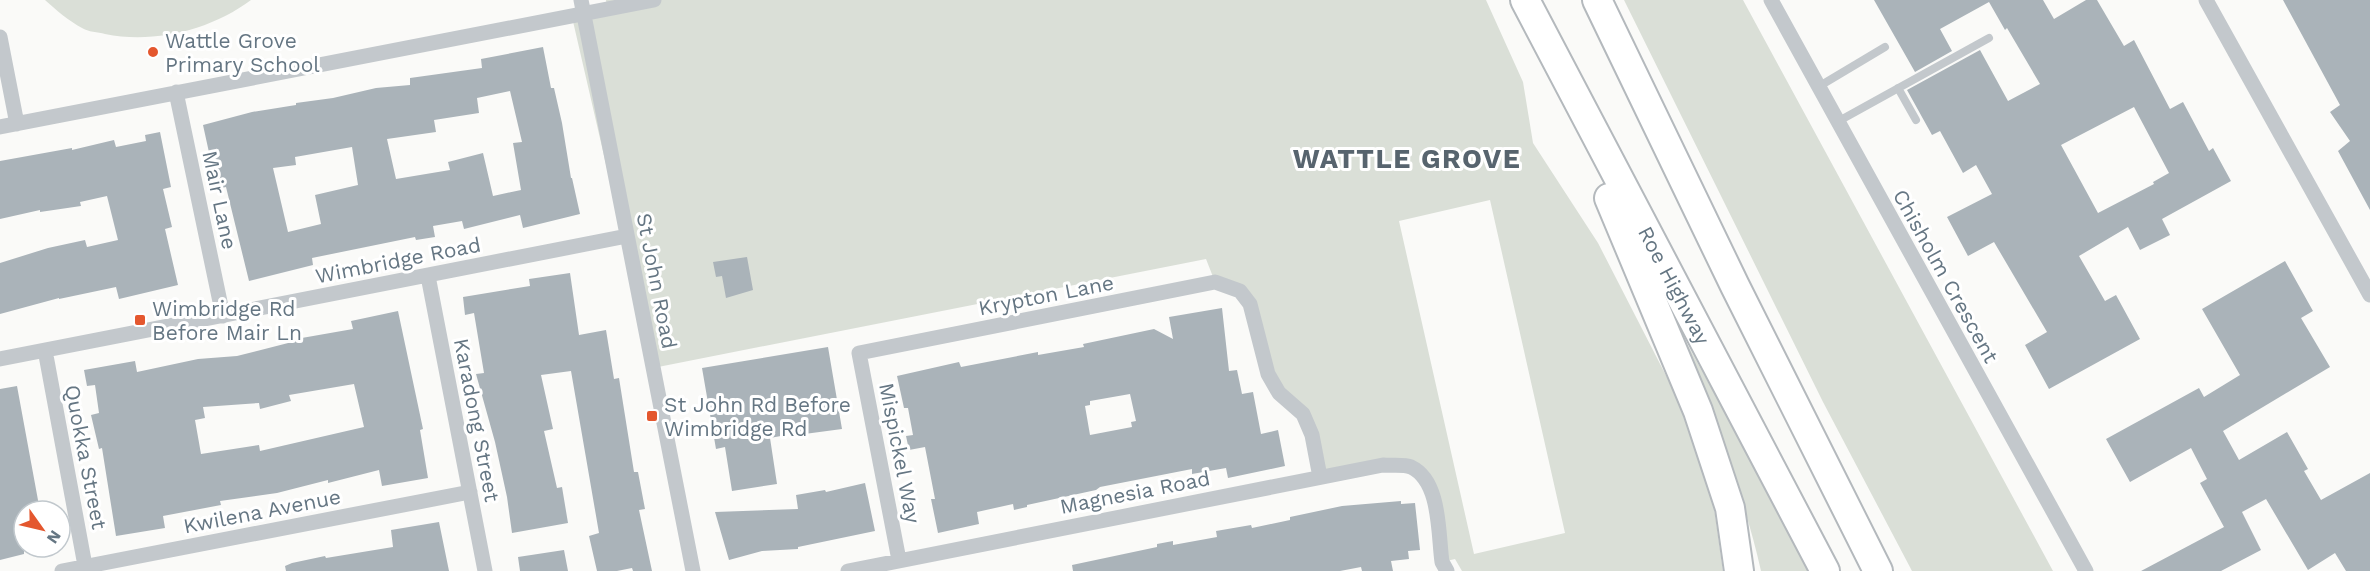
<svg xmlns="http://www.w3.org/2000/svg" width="2370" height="571" viewBox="0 0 2370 571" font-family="'Work Sans',sans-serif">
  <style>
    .green { fill: #dadfd7; fill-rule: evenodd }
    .building { fill: #aab3b9; fill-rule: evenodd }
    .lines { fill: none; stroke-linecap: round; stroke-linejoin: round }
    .highway-casing { stroke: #b4b9bd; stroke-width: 32 }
    .lane { stroke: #c3c8cc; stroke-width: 8 }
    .street { stroke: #c3c8cc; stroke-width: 15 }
    .highway { stroke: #fff; stroke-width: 28 }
    .poi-dot { fill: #e4572e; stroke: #fff; stroke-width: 2 }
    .labels { text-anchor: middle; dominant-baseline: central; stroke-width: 6; stroke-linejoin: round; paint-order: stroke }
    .poi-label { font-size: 21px; fill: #657683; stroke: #fff; text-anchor: start }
    .street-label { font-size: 21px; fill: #657683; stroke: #fff }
    .district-label { font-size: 27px; font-weight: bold; letter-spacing: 1.5px; fill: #57646e; stroke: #fff }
  </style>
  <rect width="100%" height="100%" fill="#fafaf8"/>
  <path class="green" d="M45,0H251C211,30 154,44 105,34C98,32 88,32 82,28C69,21 56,10 45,0Z
    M606,0H1486L1523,82L1533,143L1598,243L1676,395L1712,493L1723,571H1462L1455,559L1442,562L1434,496L1411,467L1320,477L1312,435L1279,393L1250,304L1215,282L1206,259L653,368L572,17L607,9ZM1490,200L1565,533L1474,554L1399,221Z
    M1624,0H1743L2053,571H1912L1823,402Z
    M1663,300L1812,571H1761C1740,477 1700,388 1663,300Z"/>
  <path class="building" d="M1874,0H2043L2054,19L2086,0H2097L2124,46L2134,40L2170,109L2183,102L2209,151L2213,148L2231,181L2162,219L2170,235L2140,250L2128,227L2079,256L2105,301L2116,295L2140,339L2049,389L2025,345L2047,332L1994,242L1968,256L1947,217L1992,194L1976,165L1963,173L1940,131L1932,135L1907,90L1980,50L2008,101L2040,84L2007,28L2005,30L1989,2L1940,29L1952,51L1915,72ZM2134,107L2169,173L2153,182L2154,184L2098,213L2061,145Z
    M2283,0H2370V210L2338,151L2350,141L2330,112L2340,105Z
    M543,47L551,88H554L562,123L571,178H572L580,214L523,228L520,215L464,229L462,221L433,226L435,237L416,240L415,237L312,258L313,265L249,281L226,187L217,189L203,125L252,112L296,105V103L333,98L376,88L410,85V78L482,68L481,59ZM510,91L522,142L513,143L521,190L493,196L483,153L448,162L450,170L396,179L387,139L436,132L434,120L479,113L477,98ZM352,147L358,185L315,195L321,224L288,232L273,168L296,165L295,157Z
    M160,132L171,187L163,189L172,227L165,229L178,285L119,299L116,287L59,299V298L0,314V263L48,248L85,240L87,247L118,240L107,196L80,202L81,206L40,212V210L0,219V161L72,148V150L114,140L116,147L146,141L145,135Z
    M747,257L753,290L726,298L722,276L716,277L713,262Z
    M2285,261L2313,311L2301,318L2330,367L2223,431L2239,460L2287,432L2308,469L2304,471L2321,500L2370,473V571H2346L2335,553L2308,570L2266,499L2242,512L2261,550L2221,571H2141L2224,527L2200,483L2207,479L2191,448L2130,482L2106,439L2199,388L2204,397L2240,375L2202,309Z
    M570,273L579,335L606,330L614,379L619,378L634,472H638L645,509L639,510L652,571H633L632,568L617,571H597L589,536L599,533L571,371L541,375L553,429L544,431L557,488L562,487L568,523L512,533L507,497L495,442L476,374L484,373L474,313L465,315L463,297L530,286L529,279Z
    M1222,308L1229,371L1237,370L1242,394L1253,392L1261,434L1278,430L1285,466L1228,478L1226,468L1192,474V469L1100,487L1096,490L1027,505V507L1014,510L1013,504L977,512L979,524L938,533L931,499H935L925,447L909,450L906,436L913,435L908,408H904L897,376L959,362L961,367L1038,352V355L1084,347L1083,344L1154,329L1173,339L1169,317ZM1130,394L1136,421L1131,422L1132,427L1090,435L1085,406L1090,405V401Z
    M398,311L423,429L420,430L428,478L382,486L379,470L328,483V480L277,493L220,501L221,505L163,516L165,528L116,536L102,448L99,449L91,415L99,413L95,385L87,386L84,370L135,361L137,372L198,359L237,356L296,341V339L353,329L351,321ZM354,384L364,427L260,451L259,445L201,454L195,420L205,418L203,407L259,403L260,409L291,401L289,395Z
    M828,347L842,429L797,435V433L770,438L777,484L732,491L725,447L716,449L702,368Z
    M17,386L40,511H24V554L0,560V389Z
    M865,483L875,531L798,547V549L762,551L729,560L715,512L798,509L796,495L825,490L826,492Z
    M1401,501V504L1415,503L1420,550L1408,551L1409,559L1391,561L1393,571H1362L1361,567L1340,571H1073L1072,565L1157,547V544L1173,541V545L1217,537L1216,531L1251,525L1252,528L1290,520V517L1342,506Z
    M439,522L449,571H286L285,566L292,563L325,556L326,558L393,547L391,530Z
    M564,550L568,571H520L518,557Z"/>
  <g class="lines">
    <g class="highway-casing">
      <g id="highway">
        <path id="s1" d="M1525,0L1825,571"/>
        <path d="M1597,0L1735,286L1878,571"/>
        <path d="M1609,198L1698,411L1730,508L1739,571"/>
      </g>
    </g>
    <path class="lane" d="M1818,87L1885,47
      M1898,88L1916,120
      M1837,122L1989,38"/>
    <path class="street" d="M581,0L693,571
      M1771,0L2086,571
      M2206,0L2370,295
      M0,37L17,124
      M176,92L223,316
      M0,127L654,0
      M428,276L485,571
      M45,350L86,571
      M0,359L627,236
      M899,560L859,353L1215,282L1240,291L1250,304L1268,374L1279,393L1303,414L1312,435L1320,477
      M62,571L470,492
      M848,571L1383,465C1391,466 1404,464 1411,467C1441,481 1438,534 1442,562L1447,571"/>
    <use href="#highway" class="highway"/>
  </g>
  <g class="poi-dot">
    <circle cx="153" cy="52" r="6"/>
    <rect x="134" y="314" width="12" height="12" rx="3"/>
    <rect x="646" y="410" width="12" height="12" rx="3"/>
  </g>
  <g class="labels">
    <g class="poi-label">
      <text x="165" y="40">Wattle Grove<tspan x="165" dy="24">Primary School</tspan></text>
      <text x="152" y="308">Wimbridge Rd<tspan x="152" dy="24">Before Mair Ln</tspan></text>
      <text x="664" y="404">St John Rd Before<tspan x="664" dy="24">Wimbridge Rd</tspan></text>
    </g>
    <g class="street-label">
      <text transform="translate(220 200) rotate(78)">Mair Lane</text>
      <text transform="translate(398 260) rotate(-11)">Wimbridge Road</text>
      <text transform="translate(1946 276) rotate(61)">Chisholm Crescent</text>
      <text transform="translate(657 281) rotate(79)">St John Road</text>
      <text stroke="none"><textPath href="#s1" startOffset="322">Roe Highway</textPath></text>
      <text transform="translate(1046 295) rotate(-11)">Krypton Lane</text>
      <text transform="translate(477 420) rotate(79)">Karadong Street</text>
      <text transform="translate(900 453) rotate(79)">Mispickel Way</text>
      <text transform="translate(86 457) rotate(79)">Quokka Street</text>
      <text transform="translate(1135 492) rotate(-11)">Magnesia Road</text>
      <text transform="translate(262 511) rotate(-11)">Kwilena Avenue</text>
    </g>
    <g class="district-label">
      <text x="1407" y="159">WATTLE GROVE</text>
    </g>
  </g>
  <g transform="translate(42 529) rotate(124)"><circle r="28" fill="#ffffff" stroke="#c1c8cd" stroke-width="1.5"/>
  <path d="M0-4.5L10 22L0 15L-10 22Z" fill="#e4572e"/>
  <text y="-9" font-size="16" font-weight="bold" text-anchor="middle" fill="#657683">N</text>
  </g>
</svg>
